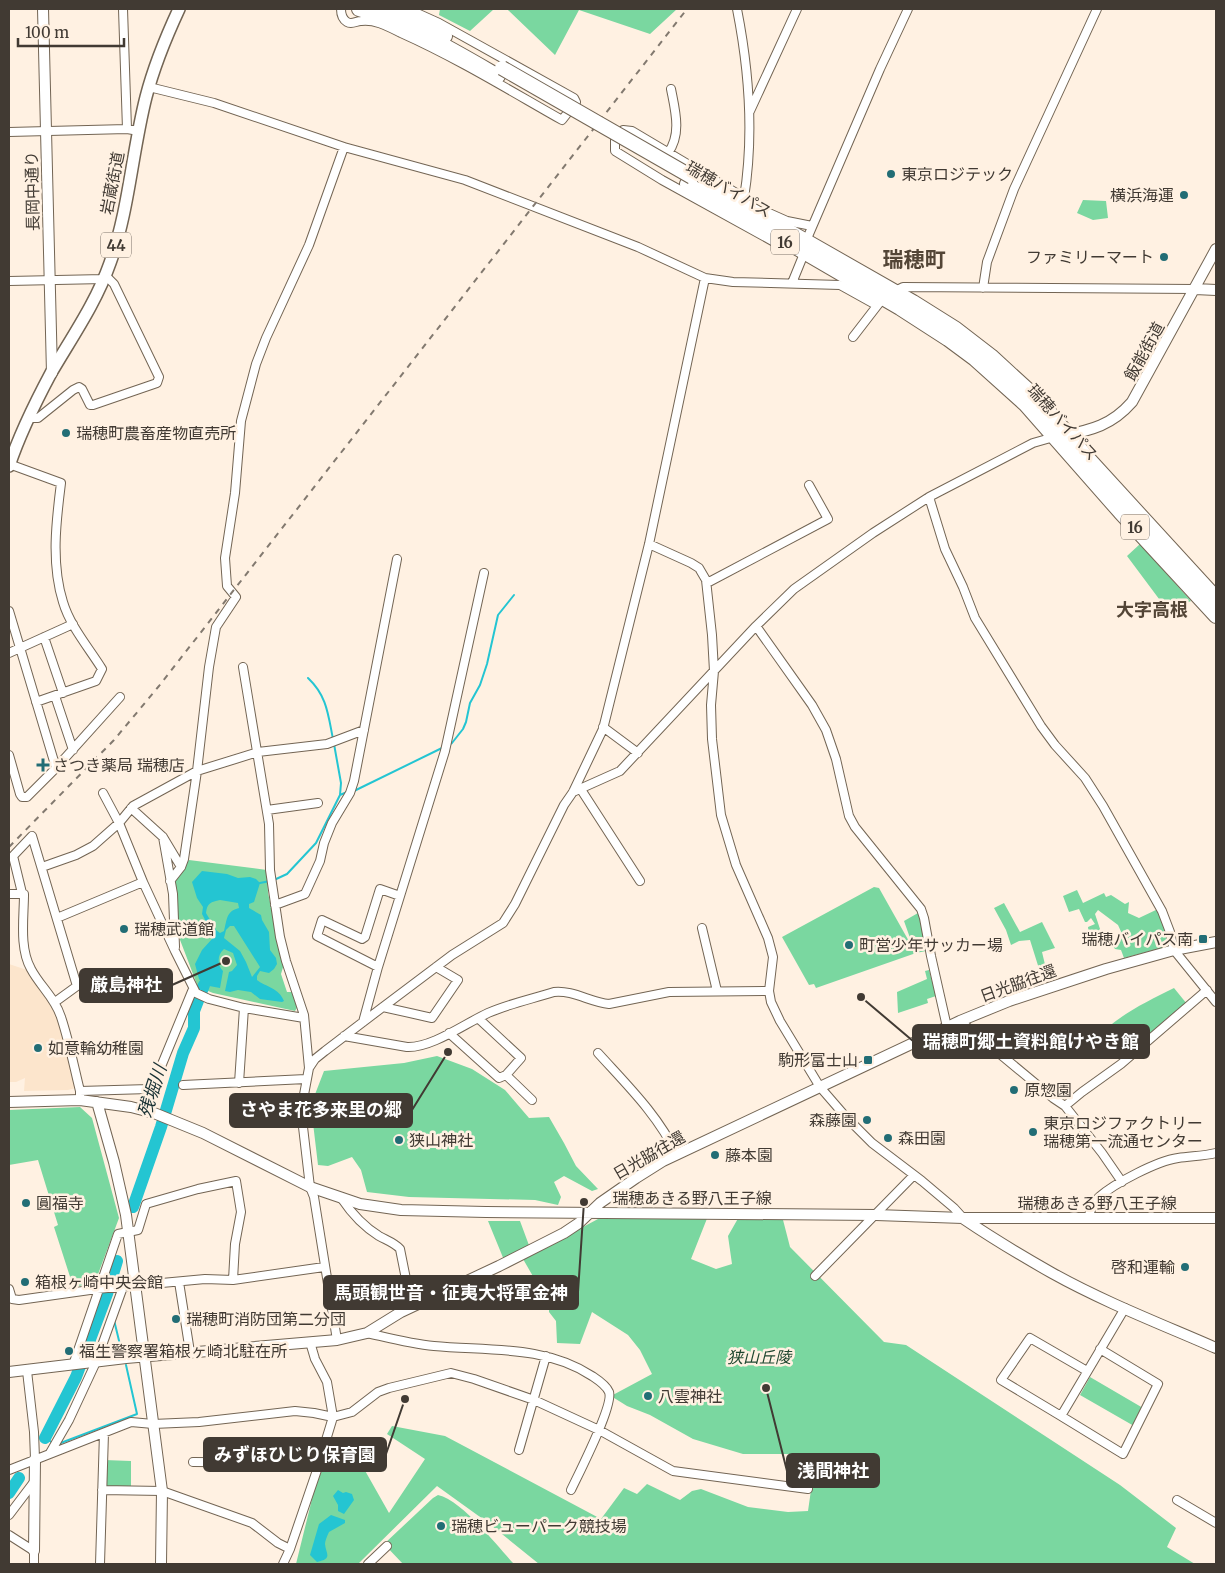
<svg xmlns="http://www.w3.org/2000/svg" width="1225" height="1573" viewBox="0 0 1225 1573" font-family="Merriweather,'Noto Sans JP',serif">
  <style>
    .built { fill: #fce5cc }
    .green { fill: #7ad7a0 }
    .water { fill: #24c5d2; fill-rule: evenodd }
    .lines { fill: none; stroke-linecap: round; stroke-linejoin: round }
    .stream { stroke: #24c5d2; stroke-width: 2 }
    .river { stroke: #24c5d2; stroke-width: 12 }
    .street-casing { stroke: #736554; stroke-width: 10 }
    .secondary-casing { stroke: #736554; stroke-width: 12 }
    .primary-casing { stroke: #736554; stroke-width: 14 }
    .highway-casing { stroke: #736554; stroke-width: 16 }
    .street { stroke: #fff; stroke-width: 8 }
    .secondary { stroke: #fff; stroke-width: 10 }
    .primary { stroke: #fff; stroke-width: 11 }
    .highway { stroke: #fff; stroke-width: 14 }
    .rail { stroke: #82796f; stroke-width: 2; stroke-dasharray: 6 6; stroke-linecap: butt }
    .highway-bridge-casing { stroke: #736554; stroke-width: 16; stroke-linecap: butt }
    .highway-bridge { stroke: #fff; stroke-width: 14 }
    .poi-dot { fill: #226d75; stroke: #fff1e2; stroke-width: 2 }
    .labels { text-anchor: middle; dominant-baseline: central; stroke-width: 5; stroke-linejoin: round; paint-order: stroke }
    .shield { fill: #fff1e2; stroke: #7a7168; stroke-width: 1 }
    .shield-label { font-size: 15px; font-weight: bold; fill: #413a33 }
    .poi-label { font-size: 16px; fill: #413a33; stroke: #fff1e2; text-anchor: start }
    .street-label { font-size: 16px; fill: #413a33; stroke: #fff1e2 }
    .park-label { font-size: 16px; font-style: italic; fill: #1f4730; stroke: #fff1e2 }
    .neighbourhood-label { font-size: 18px; font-weight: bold; fill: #534536; stroke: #fff1e2 }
    .water-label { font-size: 18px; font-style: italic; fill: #193134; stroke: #fff1e2 }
    .district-label { font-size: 21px; font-weight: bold; fill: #534536; stroke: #fff1e2 }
    .leader { fill: none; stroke: #413a33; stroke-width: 2 }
    .callout-dot { fill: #413a33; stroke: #fff1e2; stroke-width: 2 }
    .callout { fill: #413a33; stroke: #413a33; stroke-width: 2 }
    .callout-label { font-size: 18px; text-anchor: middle; font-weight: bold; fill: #fff }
  </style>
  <rect width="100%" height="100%" fill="#fff1e2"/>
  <path class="built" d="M9,964L30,971L59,1018L76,1088L68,1090L24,1091L25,1078L16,1082H9Z"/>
  <path class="green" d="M440,9H494L470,31L439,15Z
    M507,9H677L650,34L579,10L555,55Z
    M1083,200L1106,201L1108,218L1093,220L1077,213Z
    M1140,544L1191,601L1168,611L1127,556Z
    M189,860L267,870L268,893L284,964L281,974L287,992H292L298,1006L295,1011L213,993L198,987L177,932L174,879Z
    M874,887L879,888L915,952L904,921L918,913L923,923L926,951L916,953L816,988L814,984L809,985L782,937Z
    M1077,890L1083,903L1104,893L1106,897L1111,895L1125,904L1129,902L1128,913L1139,918L1158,909L1171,942L1169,946L1124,958L1121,950L1115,949L1111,943L1123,936L1118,925L1098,910L1095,914L1100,929L1097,932L1102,942L1099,946L1090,944L1088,927L1095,924L1091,918L1087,922H1085L1079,909L1069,912L1063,896Z
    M1004,903L1020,932L1042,922L1055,948L1042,952L1047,973L1041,975L1030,940L1019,941L1011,945L1006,930L994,908Z
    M929,970L936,996L927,999L928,1003L898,1013L897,992L927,979L925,971Z
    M1174,988L1187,1004L1126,1056L1107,1028C1127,1011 1150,1000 1174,988Z
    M437,1056L472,1069L505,1090L529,1118L549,1117L564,1143L576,1166L598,1189L592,1191L564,1176L554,1182L561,1197L558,1205L535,1200L409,1197L367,1192L361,1170L352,1157L328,1166L318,1165L313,1123L314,1097L324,1071L404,1063Z
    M80,1107L92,1118L119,1218L94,1285L73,1286L54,1227L58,1225L38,1160L9,1165V1110Z
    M740,1215L782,1216L790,1247L884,1342L906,1345L1120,1485L1176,1528L1167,1547L1195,1564H539L487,1522L437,1486L358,1564H296L313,1495L333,1438L359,1460L389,1513L425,1459L387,1434L392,1426L445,1436L601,1519L624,1488L637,1494L647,1484L680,1500L692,1491L701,1489L748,1507L788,1512L808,1511L812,1483L820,1458L802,1454H743L693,1439L650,1415L627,1406L611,1396L652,1374L640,1350L628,1335L592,1312L580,1344L557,1343L556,1321L549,1312V1304L523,1259L598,1219L708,1216L691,1259L716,1269L732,1264L728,1236Z
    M488,1221H520L530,1248L504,1260Z
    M1090,1377L1143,1408L1134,1426L1080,1395Z
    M104,1460L131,1461V1486H105Z
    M438,1495C463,1501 496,1545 514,1564H403L384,1544L433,1498Z"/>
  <path class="water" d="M202,871L227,874L238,878L250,877L256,879L260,883L254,902L249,904V908L261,915L262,920L269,932L270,950L276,958L277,964L274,969L269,973L260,971L257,976V980C266,987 279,988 284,1001L282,1002L260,999L251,992L238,990L230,992L225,991L229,972L232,971L237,965L233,953L224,949C217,955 217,965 223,971L220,988L204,985L199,979L195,964L202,950L212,939L213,935L202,914L203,907L197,898L192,882ZM220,900L238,903L239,908C226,911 227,920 224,931L220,933L216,930L206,913C207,903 211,902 220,900ZM230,926H234L260,967L252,977L246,962L240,951L224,938L226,930Z
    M338,1490L343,1493L346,1492L352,1494L354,1500L344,1514L338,1511V1505L333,1496Z
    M331,1515L345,1520V1523L329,1532C327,1536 325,1541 325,1544C326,1554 333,1559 317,1562L310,1555L319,1524Z"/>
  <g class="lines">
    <path class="stream" d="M308,678C327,696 328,714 333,739
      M334,744L341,783L340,795
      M448,745L452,743L463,729L466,722L470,703L480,685L487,664L498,615L514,595
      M354,791L444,747
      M274,880L287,874L316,843L340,795L347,792
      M260,883L270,881
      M114,1320L122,1353
      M45,1438L53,1443
      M58,1444L137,1414L126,1365"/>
    <path class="river" d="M133,1207L161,1127L183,1053L194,1028V1011L204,985
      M45,1438L76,1377L107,1294L117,1261
      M9,1493L19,1478"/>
    <g class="street-casing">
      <path id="street" d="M123,9L127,129
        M341,9C341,14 342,19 347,22C352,25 356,21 361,21C375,19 389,27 401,33C457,58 509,90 562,120L576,102L574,98L439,23L408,9
        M737,9C749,70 754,136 744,198
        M149,87L214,103L344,147L465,180L638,247L705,278L733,282L840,285L876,305
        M750,111L797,9
        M9,132L127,129L139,131
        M668,153C682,134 675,110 671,89
        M738,194L632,131L623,130L615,140V151L662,180L776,243
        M769,213L787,221L812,226
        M806,241L880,69L908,9
        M9,281L104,279
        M792,283L803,256
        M983,288L987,262L1014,189L1097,9
        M893,292L903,287L1195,289
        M853,337L880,302
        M28,418H38L73,390L79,387L82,389L90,405H93L157,383L159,377L114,284L105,275
        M9,464L61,483C56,522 51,564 63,602C70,626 89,648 102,669L96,681L36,702
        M929,497L945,549L963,587L975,618L1041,726L1055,745L1085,778L1103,806L1162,911L1170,932L1174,950L1216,1002
        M649,544L691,563L699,568L706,580L712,635L714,671L711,705L712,739L721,815L736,865L768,938L773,957L769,991L771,1002L780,1021L820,1087L846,1117L872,1143L922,1181L954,1208L963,1218
        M707,583L828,519L809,485
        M9,611L56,768
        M756,626L812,705L826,730L836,759L849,816L855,827L921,909L924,918L931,956L947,1027
        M44,637L63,693
        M9,653L73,624
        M243,667L269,824L270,870L280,937L286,961L304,1015L309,1068
        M55,696L73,750
        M603,727L638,753
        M9,755L20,794L22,797H27L56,768L120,697
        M580,788L640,881
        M573,792L620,771L756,626L794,589L873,533L929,497L1033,443L1054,437
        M103,793L119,823L143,882
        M131,808L163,837L181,867
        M267,810L318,803
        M163,837L173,894L175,947
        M42,867L76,855L93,846L119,823L133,806L197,771L258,752L327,744L364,730
        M170,881L181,867L184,859L197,771L209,667L216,627L236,597L227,586L225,558L235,493L241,421L256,364L266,338L309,245L344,147
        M22,893L13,856L32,836L77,986L55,1002
        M9,894H24C24,917 19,948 31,969C40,986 55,998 61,1017C69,1041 74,1067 80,1091V1100
        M275,905L305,894L320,861L324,843L332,823L350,793L354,781L397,559
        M57,918L143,882L175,951L196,993L209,999L244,1008L304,1018
        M702,928L717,991
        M378,967L317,936L322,920L362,939L365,937L380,889L400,896
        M383,1007L432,1018L458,980L436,967
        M478,1018L521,1058L506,1075
        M960,1021L1053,1098L1065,1106L1102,1153L1122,1182
        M363,1022L378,967L445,751L484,573
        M449,1033L499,1078L506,1075L532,1100
        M344,1036L407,1047C432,1048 464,1024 488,1013C508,1004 532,999 554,992C573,990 590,1002 609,1004L669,992L769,991
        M598,1053C627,1085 658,1115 677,1155
        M239,1083L244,1008
        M183,1085L306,1079
        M80,1091L149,1089L153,1086L193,989
        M1065,1106L1082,1092L1121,1064L1207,990
        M342,1199C352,1214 363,1226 379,1236C386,1240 395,1243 400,1249L406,1279L414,1305
        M1088,1217C1091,1211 1093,1202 1099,1197C1115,1183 1157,1161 1178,1158C1191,1156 1204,1156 1216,1153
        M815,1276L914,1175
        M179,1282L190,1352
        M9,1289L12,1299L19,1300L97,1289L205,1279L233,1280L324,1267
        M367,1333C389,1338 411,1344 434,1346C488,1351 545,1345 592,1376C598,1380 606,1385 609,1392C614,1405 578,1475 571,1490
        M337,1340L314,1197L310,1187L303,1127V1100L309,1068L315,1059L325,1051L363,1022L452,955L503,923L515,904L564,805L573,792L603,729L649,544L705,278
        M1100,1349L1158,1384L1123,1454L1061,1416L1125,1308
        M73,1365L118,1234L138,1230L146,1204L198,1189L236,1181L241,1212L235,1244L233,1280
        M27,1371L34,1432L35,1459
        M1061,1416L1001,1380L1030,1338L1087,1371
        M519,1450L546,1356
        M50,1453L69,1420L96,1362L123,1287
        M193,1462L319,1463
        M9,1470L131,1422L153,1424L199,1422L295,1411L314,1413L333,1417L352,1412L378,1392L389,1388L451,1373L474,1379L534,1400L599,1430L673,1471L808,1489
        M102,1490L162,1491L252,1523L278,1543L290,1549
        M1177,1500L1216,1523
        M9,1515L34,1482
        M9,1535L34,1551V1564
        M100,1564L104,1433
        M283,1564L290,1549L316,1473L333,1417L327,1382L315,1359L310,1342
        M368,1564L387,1546"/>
    </g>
    <g class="secondary-casing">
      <path id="secondary" d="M43,9L52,373
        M1195,289L1216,290
        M1062,436C1092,430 1112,425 1132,402L1216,249
        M9,1102L80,1100L131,1107L154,1113L203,1133L310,1187L360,1204L401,1210L486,1212L876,1215L963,1218H1216
        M97,1102L114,1162L126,1215L162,1491L161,1564
        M964,1219C992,1238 1022,1256 1052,1273C1104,1302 1161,1324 1216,1348
        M9,1372L126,1358L337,1340L367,1333L401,1312L499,1266L564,1233L579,1223L600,1203L636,1178L663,1161L960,1021L1009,1001L1106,969L1174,950L1216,942
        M34,1551L35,1459"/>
    </g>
    <g class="primary-casing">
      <path id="primary" d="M9,466C20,433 35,403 51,373C72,337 96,303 110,263C129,210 132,152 146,97C154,66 166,37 179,9"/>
    </g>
    <g class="highway-casing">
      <path id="highway" d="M359,9C408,23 453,50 498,76
        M387,9L413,19L445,36
        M687,184L900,308L948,339L975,359L1025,404L1120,512L1216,616
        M706,184L913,302L956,329L991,356L1039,400L1086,456L1216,598"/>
    </g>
    <use href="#street" class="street"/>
    <use href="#secondary" class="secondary"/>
    <use href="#primary" class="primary"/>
    <use href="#highway" class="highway"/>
    <path class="rail" d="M9,847L114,740L159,686L687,9"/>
    <g class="highway-bridge-casing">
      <path id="highway-bridge" d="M502,68L692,177"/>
    </g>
    <use href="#highway-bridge" class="highway-bridge"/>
  </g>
  <g class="poi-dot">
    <circle cx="891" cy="174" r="5"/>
    <circle cx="1184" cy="195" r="5"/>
    <circle cx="1164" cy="257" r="5"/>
    <circle cx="66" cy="433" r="5"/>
    <path d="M40.5 757.5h5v5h5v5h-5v5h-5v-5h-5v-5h5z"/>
    <circle cx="124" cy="929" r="5"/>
    <rect x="1198" y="934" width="10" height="10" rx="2.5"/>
    <circle cx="849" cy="945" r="5"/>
    <circle cx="38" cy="1048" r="5"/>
    <rect x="863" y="1055" width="10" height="10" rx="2.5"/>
    <circle cx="1014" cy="1090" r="5"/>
    <circle cx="867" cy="1120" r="5"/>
    <circle cx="1033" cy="1132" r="5"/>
    <circle cx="888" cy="1138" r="5"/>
    <circle cx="399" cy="1140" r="5"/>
    <circle cx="715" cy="1155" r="5"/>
    <circle cx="26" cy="1203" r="5"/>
    <circle cx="1185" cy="1267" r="5"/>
    <circle cx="25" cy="1282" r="5"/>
    <circle cx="176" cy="1319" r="5"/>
    <circle cx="69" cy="1351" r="5"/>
    <circle cx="648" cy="1396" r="5"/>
    <circle cx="441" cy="1526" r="5"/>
  </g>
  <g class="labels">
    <g class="shield">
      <rect x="771" y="229.5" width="28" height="25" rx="4"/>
      <rect x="101" y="232.5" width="30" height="25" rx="4"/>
      <rect x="1121" y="514.5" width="28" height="25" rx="4"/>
    </g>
    <g class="shield-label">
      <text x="785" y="242">16</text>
      <text x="116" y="245">44</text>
      <text x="1135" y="527">16</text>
    </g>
    <g class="poi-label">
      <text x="901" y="174">東京ロジテック</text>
      <text x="1174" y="195" text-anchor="end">横浜海運</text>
      <text x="1154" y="257" text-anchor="end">ファミリーマート</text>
      <text x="76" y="433">瑞穂町農畜産物直売所</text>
      <text x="53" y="765">さつき薬局 瑞穂店</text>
      <text x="134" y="929">瑞穂武道館</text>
      <text x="1193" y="939" text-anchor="end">瑞穂バイパス南</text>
      <text x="859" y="945">町営少年サッカー場</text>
      <text x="48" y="1048">如意輪幼稚園</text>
      <text x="858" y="1060" text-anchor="end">駒形富士山</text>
      <text x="1024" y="1090">原惣園</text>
      <text x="857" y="1120" text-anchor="end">森藤園</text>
      <text x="1043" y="1123">東京ロジファクトリー<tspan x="1043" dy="18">瑞穂第一流通センター</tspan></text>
      <text x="898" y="1138">森田園</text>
      <text x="409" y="1140">狭山神社</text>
      <text x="725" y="1155">藤本園</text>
      <text x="36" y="1203">圓福寺</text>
      <text x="1175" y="1267" text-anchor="end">啓和運輸</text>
      <text x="35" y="1282">箱根ヶ崎中央会館</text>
      <text x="186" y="1319">瑞穂町消防団第二分団</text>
      <text x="79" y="1351">福生警察署箱根ヶ崎北駐在所</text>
      <text x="658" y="1396">八雲神社</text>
      <text x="451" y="1526">瑞穂ビューパーク競技場</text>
    </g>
    <g class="street-label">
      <text transform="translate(112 183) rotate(-79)">岩蔵街道</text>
      <text transform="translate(729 189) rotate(30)">瑞穂バイパス</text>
      <text transform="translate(32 191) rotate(-91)">長岡中通り</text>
      <text transform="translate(1144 351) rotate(-61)">飯能街道</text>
      <text transform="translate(1063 422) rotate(48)">瑞穂バイパス</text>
      <text transform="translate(1018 983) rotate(-20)">日光脇往還</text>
      <text transform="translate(649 1155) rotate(-30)">日光脇往還</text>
      <text x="692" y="1198">瑞穂あきる野八王子線</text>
      <text x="1097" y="1203">瑞穂あきる野八王子線</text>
    </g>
    <g class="park-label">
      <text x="759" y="1357">狭山丘陵</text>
    </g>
    <g class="neighbourhood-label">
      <text x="1152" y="609">大字高根</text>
    </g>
    <g class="water-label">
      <text transform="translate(152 1091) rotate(-72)">残堀川</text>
    </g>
    <g class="district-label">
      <text x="914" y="259">瑞穂町</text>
    </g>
  </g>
  <path class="leader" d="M226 961L172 985M861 997L913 1041M448 1052L412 1110M584 1202L578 1292M405 1399L386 1454M766 1388L787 1471"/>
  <g class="callout-dot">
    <circle cx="226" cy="961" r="5"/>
    <circle cx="861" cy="997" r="5"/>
    <circle cx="448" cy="1052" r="5"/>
    <circle cx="584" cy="1202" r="5"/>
    <circle cx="405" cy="1399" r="5"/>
    <circle cx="766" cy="1388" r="5"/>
  </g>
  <g class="callout">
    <rect x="80" y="969" width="92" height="33" rx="5"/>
    <rect x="913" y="1025" width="236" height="33" rx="5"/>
    <rect x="230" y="1094" width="182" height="33" rx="5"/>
    <rect x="324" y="1276" width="254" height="33" rx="5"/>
    <rect x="204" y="1438" width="182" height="33" rx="5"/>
    <rect x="787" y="1454" width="92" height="33" rx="5"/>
  </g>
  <g class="callout-label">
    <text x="126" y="991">厳島神社</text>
    <text x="1031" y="1048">瑞穂町郷土資料館けやき館</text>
    <text x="321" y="1116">さやま花多来里の郷</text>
    <text x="451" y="1299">馬頭観世音・征夷大将軍金神</text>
    <text x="295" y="1461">みずほひじり保育園</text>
    <text x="833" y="1477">浅間神社</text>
  </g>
  <rect width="1225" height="1573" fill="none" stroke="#413a33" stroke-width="20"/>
  <path d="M18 38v8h106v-8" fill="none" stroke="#413a33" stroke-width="2.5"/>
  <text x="25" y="38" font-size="15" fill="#413a33" stroke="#fff1e2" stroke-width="4" paint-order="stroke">100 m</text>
</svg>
